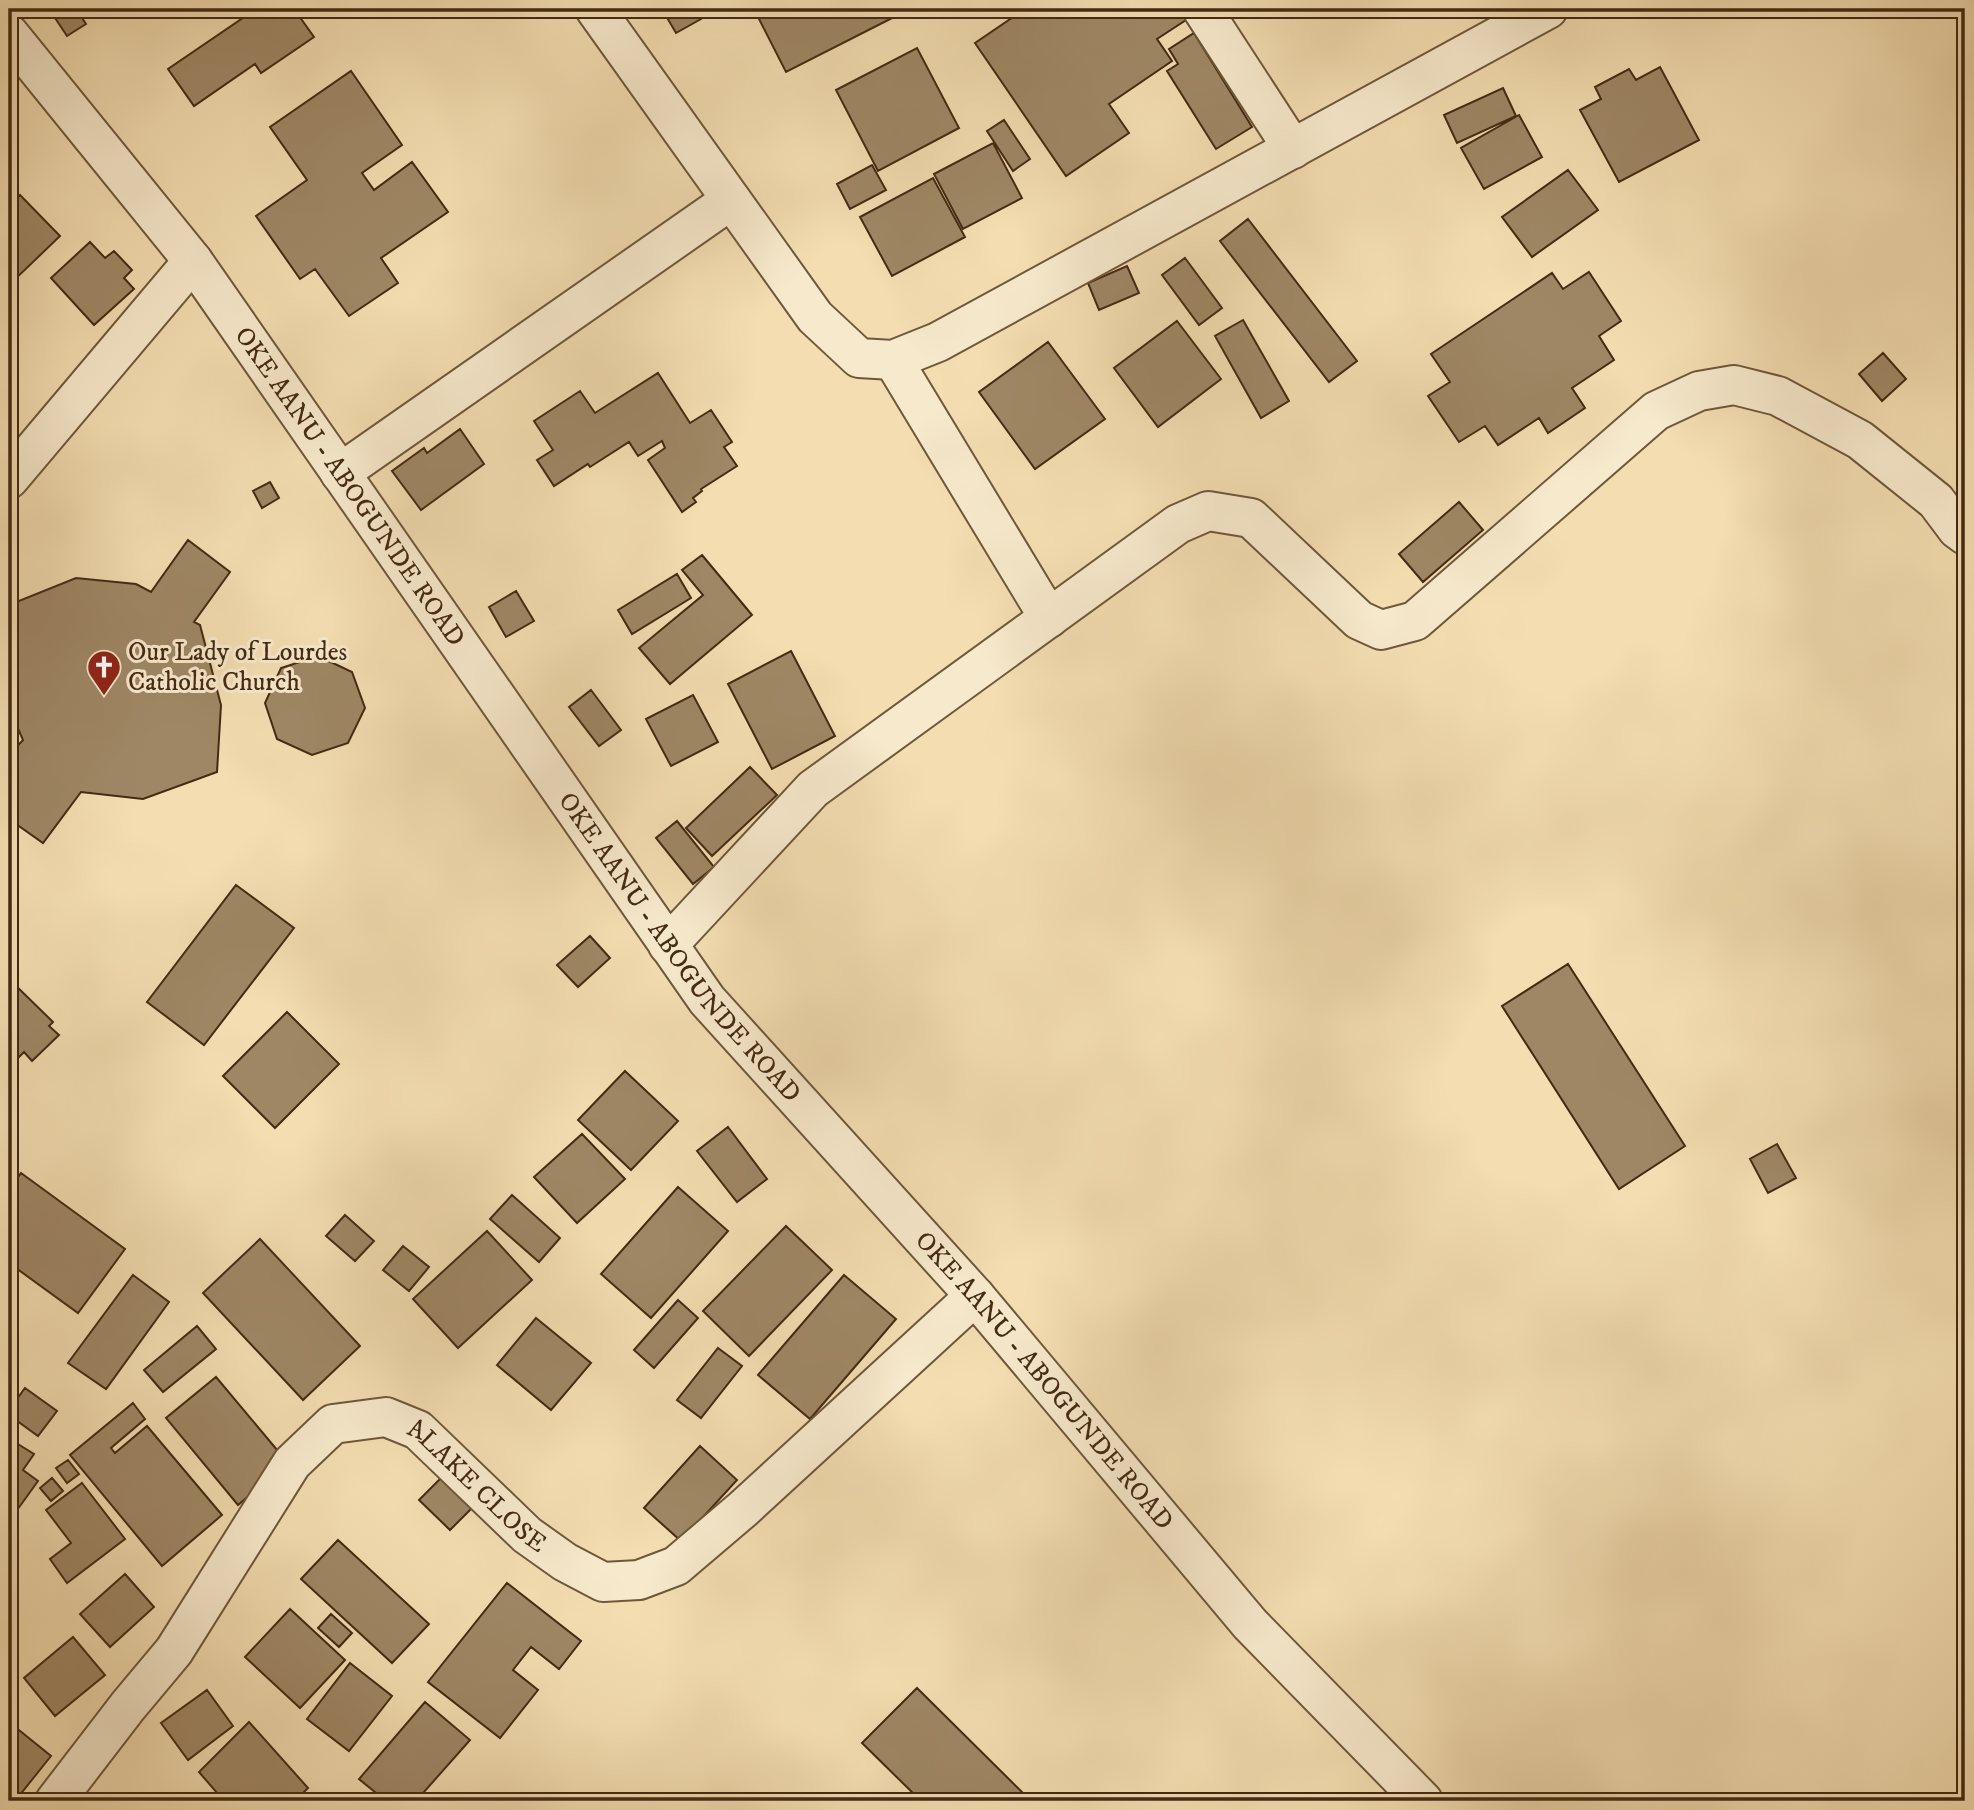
<svg xmlns="http://www.w3.org/2000/svg" width="1974" height="1810" viewBox="0 0 1974 1810" font-family="'IM FELL DW Pica',serif">
  <style>
    .building { fill: #9f8765; stroke: #432a13; stroke-width: 2 }
    .lines { fill: none; stroke-linecap: round; stroke-linejoin: round }
    .minor-casing { stroke: #6f573a; stroke-width: 42 }
    .minor { stroke: #f7e9cc; stroke-width: 38 }
    .labels { text-anchor: middle; dominant-baseline: central; stroke-width: 6; stroke-linejoin: round; paint-order: stroke }
    .street-label { font-size: 26px; fill: #432a13; stroke: #f7e9cc }
    .poi-label { font-size: 26px; fill: #432a13; stroke: #f7e9cc; text-anchor: start }
  </style>
  <rect width="100%" height="100%" fill="#f3ddb1"/>
  <filter id="stains"><feTurbulence type="fractalNoise" baseFrequency=".00286" numOctaves="4"/><feColorMatrix values="0 0 0 0 .2 0 0 0 0 .09 0 0 0 0 .02 0 0 0 .5 -.17"/></filter>
  <radialGradient id="worn" r=".72"><stop offset=".6" stop-color="#630" stop-opacity="0"/><stop offset="1" stop-color="#630" stop-opacity=".3"/></radialGradient>
  <path class="building" d="M49,9H76L86,24L67,36Z
    M256,9H294L314,37L261,73L255,64L194,106L168,69Z
    M662,9H694L701,19L676,33Z
    M780,9H894L898,15L786,72L759,19Z
    M1025,9H1178L1186,20L1157,39L1172,61L1109,104L1129,133L1066,176L975,43Z
    M1194,33L1252,127L1216,149L1167,71L1178,64L1169,49Z
    M917,48L959,128L878,171L836,90Z
    M1660,67L1699,140L1619,182L1580,110L1601,99L1595,87L1629,69L1636,80Z
    M351,71L402,145L362,173L374,190L412,162L448,212L381,258L398,283L349,316L315,269L300,279L256,216L307,180L270,127Z
    M1503,88L1516,116L1457,143L1444,115Z
    M1519,115L1542,157L1484,189L1461,148Z
    M1004,120L1030,159L1013,171L987,131Z
    M993,143L1022,198L963,229L934,174Z
    M872,165L886,190L850,209L837,184Z
    M1568,170L1598,210L1532,257L1502,217Z
    M933,178L965,237L892,276L860,217Z
    M20,195L60,236L9,285V205Z
    M1248,219L1357,361L1329,382L1220,241Z
    M90,242L105,258L114,251L132,270L124,278L134,289L94,325L51,278Z
    M1185,258L1222,308L1199,325L1162,275Z
    M1127,266L1139,293L1099,310L1088,283Z
    M1589,272L1621,321L1599,336L1614,360L1572,388L1585,408L1548,433L1539,418L1498,445L1485,426L1459,442L1428,396L1450,382L1431,354L1552,273L1563,289Z
    M1243,320L1289,401L1261,418L1215,336Z
    M1177,321L1221,379L1158,427L1114,368Z
    M1048,342L1105,419L1035,469L979,392Z
    M1883,353L1906,379L1882,401L1859,374Z
    M658,373L690,423L711,410L732,442L724,447L737,466L701,489L702,491L693,498L696,502L682,512L648,460L665,448L662,441L638,456L629,442L590,467L588,464L554,486L537,460L553,450L534,421L580,391L595,413Z
    M460,429L484,464L421,510L392,471L424,448L427,453Z
    M270,482L279,498L262,508L253,491Z
    M1459,502L1483,530L1423,582L1399,554Z
    M188,540L230,572L194,622L200,625L221,705L217,772L143,799L81,792L43,843L9,819V755L23,740L9,708V605L76,578L136,584L151,592Z
    M702,555L752,615L670,684L639,648L703,595L682,570Z
    M677,574L691,598L632,634L618,610Z
    M516,591L534,621L506,637L489,607Z
    M791,651L835,736L772,769L728,684Z
    M318,656L352,672L365,708L348,743L312,755L277,739L265,703L281,668Z
    M591,690L621,730L599,746L569,707Z
    M693,695L718,742L671,766L646,719Z
    M750,767L777,795L712,856L686,828Z
    M677,821L714,867L693,884L656,838Z
    M236,885L294,928L204,1045L147,1002Z
    M590,936L610,958L578,987L557,965Z
    M1568,964L1685,1146L1619,1189L1502,1006Z
    M10,980L53,1022L49,1026L59,1035L32,1061L24,1052L14,1062L9,1057Z
    M287,1012L339,1064L275,1128L223,1076Z
    M625,1071L678,1121L631,1170L578,1120Z
    M728,1127L767,1179L737,1202L697,1151Z
    M582,1134L625,1179L577,1223L534,1177Z
    M1777,1144L1796,1178L1768,1193L1750,1159Z
    M21,1173L125,1249L78,1313L9,1263V1190Z
    M678,1187L728,1231L651,1318L601,1274Z
    M512,1195L560,1238L539,1262L490,1219Z
    M345,1215L374,1241L355,1261L326,1236Z
    M786,1226L832,1270L749,1356L703,1311Z
    M487,1231L532,1280L458,1348L413,1299Z
    M260,1239L360,1346L303,1400L203,1293Z
    M403,1246L429,1267L409,1291L383,1270Z
    M133,1275L169,1302L106,1389L68,1363Z
    M844,1275L896,1319L810,1419L758,1375Z
    M678,1300L698,1318L654,1368L634,1350Z
    M536,1318L591,1363L551,1410L497,1365Z
    M197,1326L216,1349L163,1392L144,1370Z
    M718,1348L742,1366L701,1418L677,1400Z
    M216,1377L288,1463L238,1505L166,1418Z
    M25,1388L57,1411L38,1436L9,1415V1410Z
    M133,1403L145,1419L111,1448L115,1453L147,1426L222,1515L162,1566L70,1455Z
    M13,1441L34,1454L23,1470L38,1481L15,1513L9,1509V1447Z
    M700,1446L737,1480L681,1541L644,1508Z
    M68,1460L79,1474L67,1483L56,1468Z
    M448,1471L479,1501L450,1530L419,1500Z
    M52,1478L63,1491L51,1501L40,1488Z
    M82,1483L125,1539L67,1583L50,1559L71,1543L46,1510Z
    M338,1540L429,1624L392,1663L301,1579Z
    M125,1574L154,1607L110,1647L80,1614Z
    M507,1583L581,1641L559,1669L531,1647L513,1670L538,1690L500,1738L428,1682Z
    M290,1609L345,1660L300,1708L245,1657Z
    M331,1614L352,1633L339,1647L318,1628Z
    M73,1637L105,1675L55,1716L24,1678Z
    M350,1663L392,1696L349,1751L307,1719Z
    M917,1688L1031,1801H921L862,1743Z
    M207,1690L233,1726L188,1760L161,1723Z
    M425,1702L470,1740L416,1801H386L359,1779Z
    M9,1722L51,1756L15,1801H9Z
    M249,1722L308,1788L295,1801H224L199,1772Z"/>
  <g class="lines">
    <g class="minor-casing">
      <g id="minor">
        <path d="M595,9L815,317L859,358L893,360L938,342L1548,9"/>
        <path d="M1202,9L1293,149"/>
        <path id="s1" d="M9,34L193,261L707,1000L975,1296L1250,1624L1423,1801"/>
        <path d="M893,360L1049,618"/>
        <path d="M340,473L731,200"/>
        <path d="M9,479L193,261"/>
        <path d="M668,945L813,789L1178,524L1208,511L1251,518L1359,620L1381,630L1415,621L1656,411L1699,391L1734,385L1778,396L1860,440L1936,501L1957,529L1965,535"/>
        <path id="s2" d="M55,1801L128,1706L174,1651L292,1463L333,1424L386,1417L418,1430L527,1535L565,1562L603,1582L639,1580L676,1566L743,1509L975,1296"/>
      </g>
    </g>
    <use href="#minor" class="minor"/>
  </g>
  <defs>
    <g id="church-pin" transform="scale(1.75)"><path d="M0 17L-7.5 6A9.5 9.5 0 1 1 7.5 6Z" fill="#8f2418" stroke="#f7e9cc"/><path d="M-1.2-6h2.4v3.5h3.3v2.4h-3.3V6h-2.4V-.1h-3.3v-2.4h3.3Z" fill="#fff"/></g>
  </defs>
  <g fill-rule="evenodd">
    <use href="#church-pin" x="104" y="667"/>
  </g>
  <g class="labels">
    <g class="street-label">
      <text stroke="none"><textPath href="#s1" startOffset="567">OKE AANU - ABOGUNDE ROAD</textPath></text>
      <text stroke="none"><textPath href="#s1" startOffset="1134">OKE AANU - ABOGUNDE ROAD</textPath></text>
      <text stroke="none"><textPath href="#s1" startOffset="1701">OKE AANU - ABOGUNDE ROAD</textPath></text>
      <text stroke="none"><textPath href="#s2" startOffset="639">ALAKE CLOSE</textPath></text>
    </g>
    <g class="poi-label">
      <text x="128" y="652">Our Lady of Lourdes<tspan x="128" dy="30">Catholic Church</tspan></text>
    </g>
  </g>
  <rect width="1974" height="1810" fill="none" stroke="#f3ddb1" stroke-width="35"/>
  <rect x="10" y="10" width="1953" height="1789" fill="none" stroke="#432a13" stroke-width="3.5"/>
  <rect x="18" y="18" width="1939" height="1775" fill="none" stroke="#432a13" stroke-width="2"/>
  <rect width="100%" height="100%" filter="url(#stains)"/>
  <rect width="100%" height="100%" fill="url(#worn)"/>
</svg>
